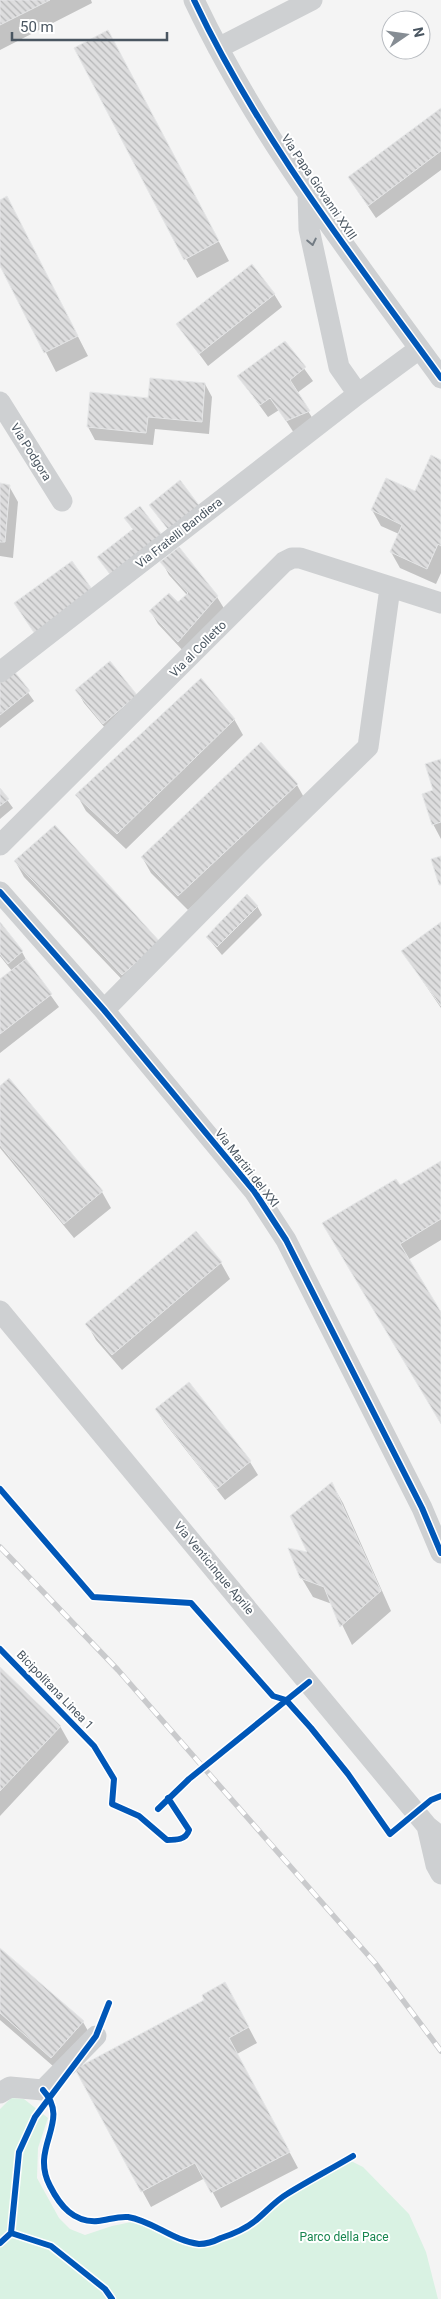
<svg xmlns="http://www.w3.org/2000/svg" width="441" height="2299" viewBox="0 0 441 2299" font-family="Roboto,sans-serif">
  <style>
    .green { fill: #d9f2e3 }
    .shadow { fill: #0003 }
    .building { fill: url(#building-back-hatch); stroke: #e5e6e7 }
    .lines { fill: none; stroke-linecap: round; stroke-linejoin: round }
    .minor { stroke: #ced0d2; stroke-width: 21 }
    .rail-casing { stroke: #c9cacc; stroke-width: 5.5 }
    .rail { stroke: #fff; stroke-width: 4; stroke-dasharray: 11; stroke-linecap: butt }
    .cycleway-casing { stroke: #fff; stroke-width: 9 }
    .cycleway { stroke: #0057b8; stroke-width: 6 }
    .oneway { stroke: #727b83 }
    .labels { text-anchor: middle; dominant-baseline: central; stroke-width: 4; stroke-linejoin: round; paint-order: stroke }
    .street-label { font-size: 12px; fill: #4a5661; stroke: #fff }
    .park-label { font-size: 12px; fill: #17864f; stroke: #fff }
  </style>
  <defs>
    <pattern id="building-back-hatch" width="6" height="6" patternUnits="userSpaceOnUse" patternTransform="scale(1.25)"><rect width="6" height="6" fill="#ddddde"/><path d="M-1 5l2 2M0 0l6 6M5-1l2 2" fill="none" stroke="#b5b6b7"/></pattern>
  </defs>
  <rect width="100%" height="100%" fill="#f4f4f4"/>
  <path class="green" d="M11,2098L24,2099L48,2118L38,2148L37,2178L59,2218L70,2229L85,2235L112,2226L141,2220L183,2239L211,2241L229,2235L253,2222L278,2201L309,2185L332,2165L345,2158L363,2167L409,2214L426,2252L438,2299H0V2109Z"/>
  <path class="shadow" d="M0,0H91L92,3L0,50Z
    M119,51L229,261L197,278L186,259Z
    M441,109V170L376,218L349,178Z
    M7,198L88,356L56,372L0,263V201Z
    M274,294L282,307L208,366L177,324Z
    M285,342L313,381L297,393L316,424L294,433L279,410L268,417L238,376Z
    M205,384L212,397L209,434L155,429L153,445L95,440L88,427L149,399Z
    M441,461V573L436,584L400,568L391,552L399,534L381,526L372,510L415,493Z
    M0,484L9,486L18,502L13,558L0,556Z
    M126,518L164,539L172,554L217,597L225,610L186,654L158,624L151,612L178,604L187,595L169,575L162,562L171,555L170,553L121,590L98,557L133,530Z
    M14,673L34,701L0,728V684Z
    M77,690L136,696L111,735L84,703Z
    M234,719L243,735L126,849L86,811L77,795Z
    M441,760V839L433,824L434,791Z
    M297,785L306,801L188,910L151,873L142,857Z
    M0,790L13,808L0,819Z
    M15,861L159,942L132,990L24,877Z
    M257,906L262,915L222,955L207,937Z
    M0,924L22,952L29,965L59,1007L0,1053V981L12,971L0,956Z
    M441,924V1008L403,952Z
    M9,1080L102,1192L111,1208L74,1238L0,1148V1087Z
    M441,1162V1240L408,1260L441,1314V1422L324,1224L400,1187Z
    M195,1233L221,1263L230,1279L122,1370L96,1340L87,1324Z
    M188,1384L250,1462L258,1475L225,1500L164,1422L156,1409Z
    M332,1484L343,1503L391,1611L352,1645L332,1604L313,1597L301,1577Z
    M0,1669L60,1726L69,1742L0,1816Z
    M0,1949L83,2022L92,2038L61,2073L0,2020Z
    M206,2000H234L257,2043L237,2054L298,2168L221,2208L205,2178L151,2207L76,2069Z"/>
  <path class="building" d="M0,0H50L0,25Z
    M108,30L219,241L184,260L74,48Z
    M441,108V151L368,206L348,177Z
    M7,196L78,336L44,353L0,266V200Z
    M252,264L275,294L199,354L176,324Z
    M285,341L306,367L290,380L310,411L286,421L270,398L260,405L237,376Z
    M150,378L205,383L202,422L148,417L146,433L87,427L90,392L148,398Z
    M431,455L441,460V546L438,544L427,569L390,552L402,525L371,510L386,478L415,491Z
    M180,480L201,508L170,532L149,505Z
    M0,483L10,485L5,542H0Z
    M140,506L165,539L113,578L97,557L133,529L124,518Z
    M179,547L218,596L178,642L149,611L169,593L178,602L188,593L160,562Z
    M72,561L94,592L35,634L14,603Z
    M110,661L137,695L103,724L75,690Z
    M14,671L30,691L0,715V682Z
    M201,678L235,719L117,834L75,795Z
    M261,742L298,784L178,896L141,857Z
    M441,759V822L432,825L422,794L433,790L425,764Z
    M0,788L9,799L0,806Z
    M55,825L160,942L122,975L14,861Z
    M441,856V885H439L431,859Z
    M247,894L258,906L217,947L206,937Z
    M0,922L23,951L8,964L0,954Z
    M441,922V1006L401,951Z
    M26,959L52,994L0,1034V979Z
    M9,1078L103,1191L64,1224L0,1145V1086Z
    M441,1161V1219L400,1244L441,1312V1424L322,1223L396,1179L400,1185Z
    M196,1231L222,1262L112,1355L85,1324Z
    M189,1382L251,1461L217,1489L155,1409Z
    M332,1482L381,1591L340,1627L324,1587L300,1578L288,1548L307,1552L290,1516Z
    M0,1667L61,1726L0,1791Z
    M0,1948L84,2021L51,2058L0,2013Z
    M225,1982L249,2027L229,2038L290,2152L211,2193L195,2163L141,2192L75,2069L204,2000L202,1995Z"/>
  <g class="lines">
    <path class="minor" d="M194,0C258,136 353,257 441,378
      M218,48L312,0
      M308,193L309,229L339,367L358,394
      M0,402L62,501
      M0,672L358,394L419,349
      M0,845L284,562L292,558H300L441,603
      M0,892L104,1010L254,1191L286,1240L422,1508L441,1553
      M104,1010L258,854L368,747L390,588
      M0,1311L427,1826L441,1837
      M427,1826L436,1865L441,1874
      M0,2093L10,2087L43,2090L96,2036"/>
    <g class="rail-casing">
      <path id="rail" d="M0,1547L118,1670L375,1963L441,2051"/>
    </g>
    <use href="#rail" class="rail"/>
    <g class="cycleway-casing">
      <path id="cycleway" d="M194,0C258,136 353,257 441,378
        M0,892L104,1010L254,1191L286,1240L422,1508L441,1553
        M0,1489L93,1597L191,1603L273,1696L286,1700L311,1728L348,1774L390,1834L431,1800L441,1796
        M0,1649L94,1746L114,1779L112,1804L139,1816L167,1840C176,1840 186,1840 189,1830L168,1798
        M158,1809L189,1779L309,1682
        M43,2090C72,2122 29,2146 50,2186C60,2206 74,2223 98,2221C108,2220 118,2216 128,2217C153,2221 173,2241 199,2244C206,2244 215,2241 221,2238C233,2234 245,2229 255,2221C266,2212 275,2201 287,2194C308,2181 331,2169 353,2156
        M11,2233L19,2152L35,2117L96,2036L109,2003
        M0,2243L11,2233L51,2246L105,2289L112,2299"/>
    </g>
    <use href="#cycleway" class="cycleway"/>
  </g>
  <defs><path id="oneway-chevron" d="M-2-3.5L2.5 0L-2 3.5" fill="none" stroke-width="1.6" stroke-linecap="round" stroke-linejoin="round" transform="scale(1.25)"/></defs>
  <use class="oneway" href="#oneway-chevron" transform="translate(312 242) rotate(78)"/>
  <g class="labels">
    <g class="street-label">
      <text transform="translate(319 187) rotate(56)">Via Papa Giovanni XXIII</text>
      <text transform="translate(31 452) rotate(58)">Via Podgora</text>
      <text transform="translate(179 533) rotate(-38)">Via Fratelli Bandiera</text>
      <text transform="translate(198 649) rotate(-45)">Via al Colletto</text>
      <text transform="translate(247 1168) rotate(52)">Via Martiri del XXI</text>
      <text transform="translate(214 1568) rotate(50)">Via Venticinque Aprile</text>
      <text transform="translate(55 1690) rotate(46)">Bicipolitana Linea 1</text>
    </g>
    <g class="park-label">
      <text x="344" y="2237">Parco della Pace</text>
    </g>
  </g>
  <g transform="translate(406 35) rotate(77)"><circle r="24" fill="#ffffff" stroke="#b7bbc0"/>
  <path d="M0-4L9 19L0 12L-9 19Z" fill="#868d94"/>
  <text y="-8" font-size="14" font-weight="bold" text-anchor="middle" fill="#4a5661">N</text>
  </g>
  <path d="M12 32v8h155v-8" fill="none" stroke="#4a5661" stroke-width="2.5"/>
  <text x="20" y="32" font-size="15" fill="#4a5661" stroke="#ffffff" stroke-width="4" paint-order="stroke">50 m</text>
</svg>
